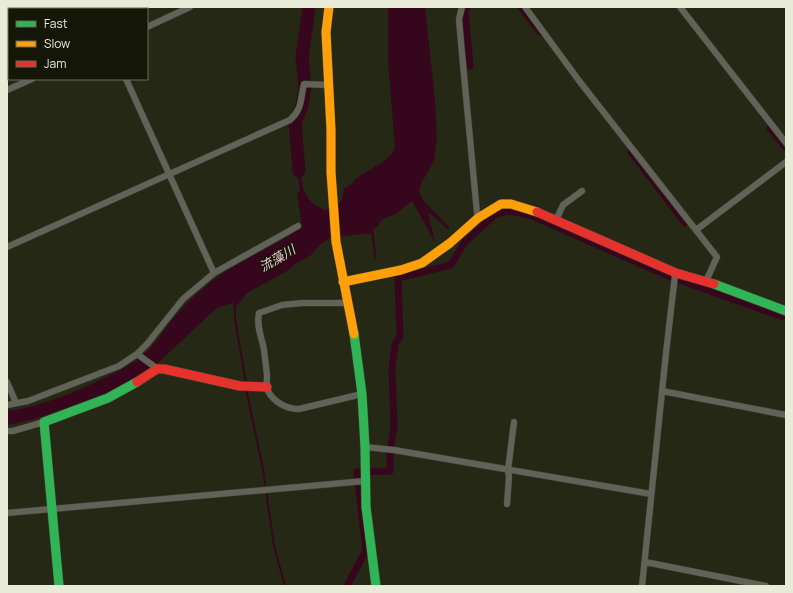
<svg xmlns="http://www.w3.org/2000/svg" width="793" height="593" viewBox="0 0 793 593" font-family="Manrope,'Noto Sans JP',sans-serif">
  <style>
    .water { fill: #36071c }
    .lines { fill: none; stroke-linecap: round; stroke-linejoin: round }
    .stream { stroke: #36071c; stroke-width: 2 }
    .canal { stroke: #36071c; stroke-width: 7 }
    .river { stroke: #36071c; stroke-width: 13 }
    .street-casing { stroke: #3f4232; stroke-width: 7 }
    .fast-casing { stroke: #3f4232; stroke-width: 10 }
    .slow-casing { stroke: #3f4232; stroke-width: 10 }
    .jam-casing { stroke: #3f4232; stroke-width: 10 }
    .street { stroke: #616359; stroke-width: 6 }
    .fast { stroke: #30b455; stroke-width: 9 }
    .slow { stroke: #ff9f0a; stroke-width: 9 }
    .jam { stroke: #e5322d; stroke-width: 9 }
    .labels { text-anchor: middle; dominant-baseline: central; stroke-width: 3; stroke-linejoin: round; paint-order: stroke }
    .water-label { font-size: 13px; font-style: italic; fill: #f2c5d4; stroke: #141608 }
  </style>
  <rect width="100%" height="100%" fill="#252815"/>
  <path class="water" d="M388,7H425L435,100L437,138L434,161L422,182L419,192L423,200L449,227V230L428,212L435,242L412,201L396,214L381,220L378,226L373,230L376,254L375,261L371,233L330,238L320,245L311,255L295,264L287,271L247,293L235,308H233V303L217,308L208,316L159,362L133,381L102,395L38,418L7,425V410C35,412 121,374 143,355C154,346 162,333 170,322C182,307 198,292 213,280C241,259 274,247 302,227L297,193L300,190L297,172L300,170C303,190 305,202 325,210C341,204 342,204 344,188L352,184L355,179L384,161L391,155L395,147L388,61Z"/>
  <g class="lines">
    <path class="stream" d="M235,306V319L246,383
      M246,389L263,469L274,546L285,586"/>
    <path class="canal" d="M468,7L465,11L470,66
      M521,7L540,32
      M770,128L786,148
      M631,152L685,223
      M347,586L366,550L357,472L390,471V451L394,428L392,369L395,344L400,336L398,278L451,265L464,243L495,215L507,211L530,215L668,276L786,318"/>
    <path class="river" d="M299,171L295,123L302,105L305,87L302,57L309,7"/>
    <g class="street-casing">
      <path id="street" d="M93,7L94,9
        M462,7L459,19L461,43L477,213L478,218
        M525,7L580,82L717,257L706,281
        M680,7L786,143
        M147,27L190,7
        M126,79L214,273
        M7,90L32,79
        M556,220L563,205L582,191
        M696,230L786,162
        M7,247L290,120C303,108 300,99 304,84L329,85
        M349,303H302L282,305L259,313C256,326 262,338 264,350C265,358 266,367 267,375C267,380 266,386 268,391C274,402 286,409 299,409L362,394
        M137,354L155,367
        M7,382L16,403
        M662,391L786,415
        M7,405L28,401L119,366L137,354L147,344L183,299L214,273L298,226
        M7,431H13L44,422
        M365,447L394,450L651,494
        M507,504L509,477L508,470L514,422
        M7,513L365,481
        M645,562L766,586
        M642,586L666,353L675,275"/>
    </g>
    <g class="fast-casing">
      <path id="fast" d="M714,284L786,311
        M354,334L362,394L365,447L366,507L376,586
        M59,586L44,422L108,398L137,382"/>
    </g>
    <g class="slow-casing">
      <path id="slow" d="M329,7L326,32L331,130V172L336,242L354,334
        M343,282L401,270L422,263L450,243L478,218L501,204H511L537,212"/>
    </g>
    <g class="jam-casing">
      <path id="jam" d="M537,212L676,273L714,284
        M137,382L157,369H164L240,386L267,387"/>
    </g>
    <use href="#street" class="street"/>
    <use href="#fast" class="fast"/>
    <use href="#slow" class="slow"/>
    <use href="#jam" class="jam"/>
  </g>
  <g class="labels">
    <g class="water-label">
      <text transform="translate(277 258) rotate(-31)">流藻川</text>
    </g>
  </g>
  <rect width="793" height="593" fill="none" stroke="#e7ebd7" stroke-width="16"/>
  <rect x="8" y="8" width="140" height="72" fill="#141608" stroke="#686b5b"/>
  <rect x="16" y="21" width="20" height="6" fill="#30b455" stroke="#686b5b"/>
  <text x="44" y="28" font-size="12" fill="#e7ebd7">Fast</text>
  <rect x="16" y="41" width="20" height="6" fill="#ff9f0a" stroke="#686b5b"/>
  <text x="44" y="48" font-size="12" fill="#e7ebd7">Slow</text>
  <rect x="16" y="61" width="20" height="6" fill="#e5322d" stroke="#686b5b"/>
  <text x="44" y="68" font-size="12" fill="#e7ebd7">Jam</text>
</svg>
